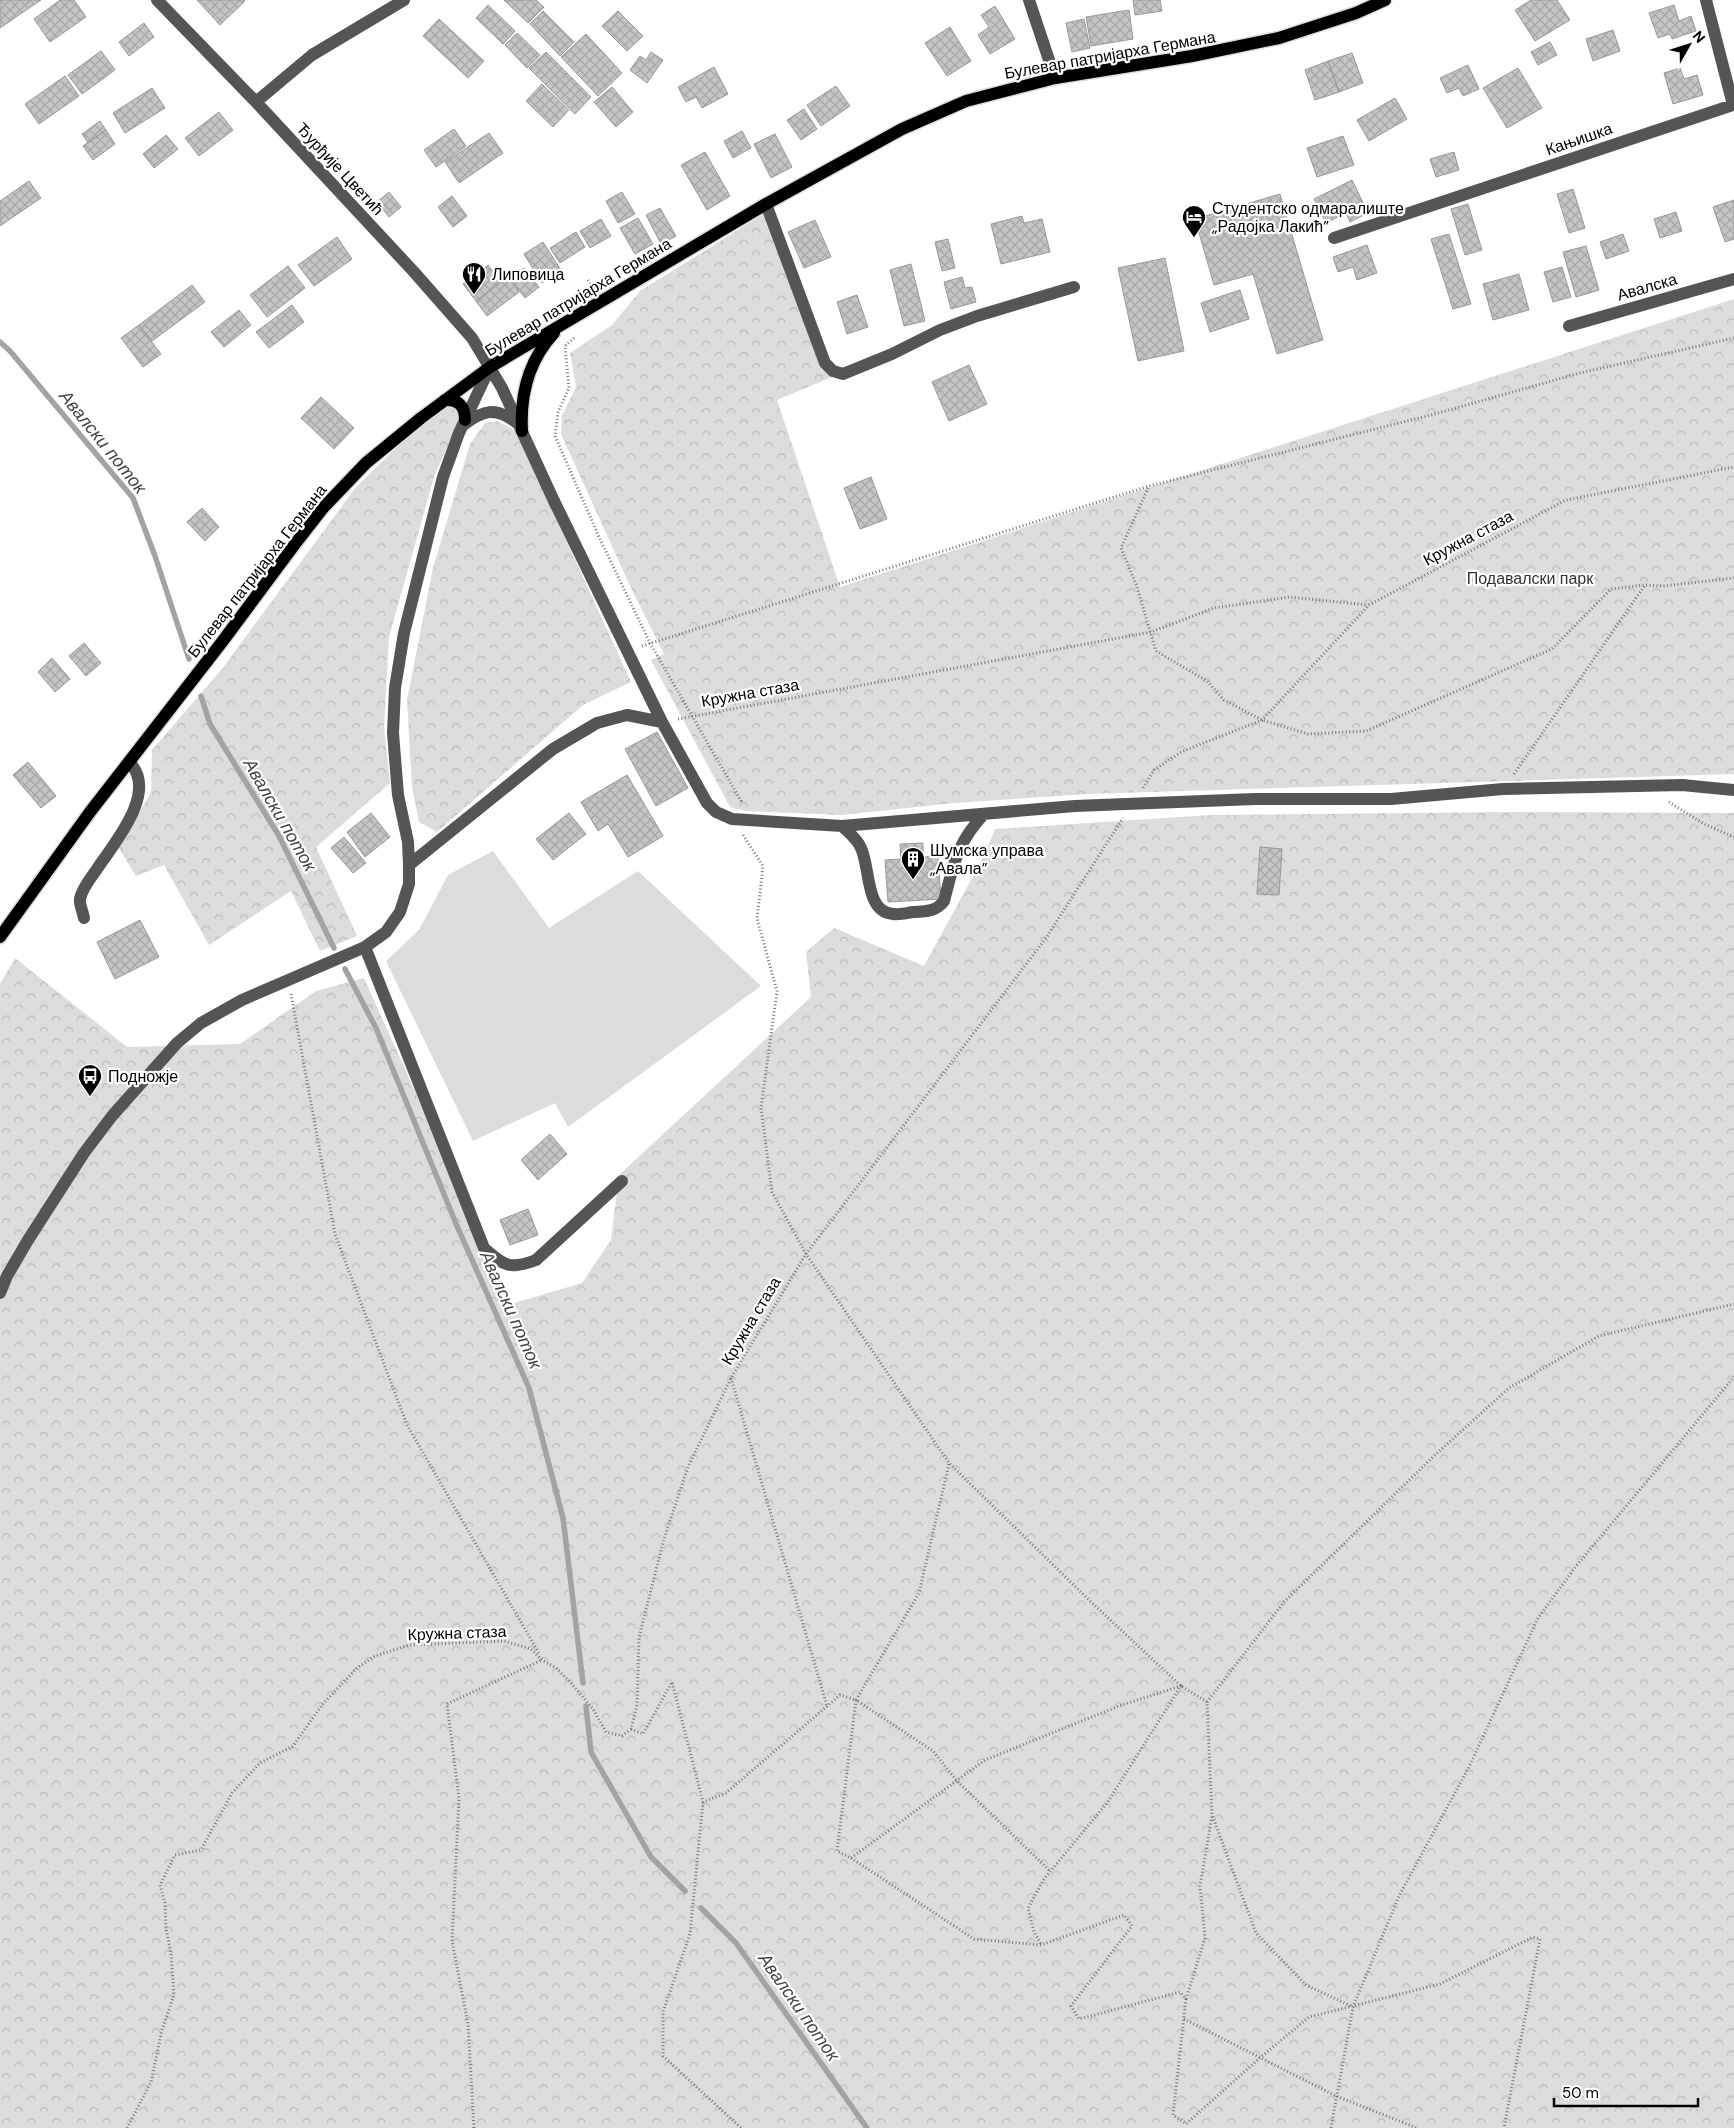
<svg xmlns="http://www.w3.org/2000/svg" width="1734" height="2128" viewBox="0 0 1734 2128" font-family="'DM Sans',sans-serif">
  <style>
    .grass { fill: #dcdcdc }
    .forest { fill: url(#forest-crowns) }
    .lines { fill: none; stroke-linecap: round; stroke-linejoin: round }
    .stream { stroke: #a3a3a3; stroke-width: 5.5 }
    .building { fill: url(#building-cross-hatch); stroke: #999 }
    .major-casing { stroke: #dbdbdb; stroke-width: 15 }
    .path { stroke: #777; stroke-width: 3; stroke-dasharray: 1 2.5; stroke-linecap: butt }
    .minor { stroke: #555; stroke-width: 12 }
    .major { stroke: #000; stroke-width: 12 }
    .labels { text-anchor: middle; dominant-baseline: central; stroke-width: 4.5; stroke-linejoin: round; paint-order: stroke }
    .street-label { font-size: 16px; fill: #000; stroke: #fff }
    .poi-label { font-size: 16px; fill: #000; stroke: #fff; text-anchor: start }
    .park-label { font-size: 16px; fill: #333; stroke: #fff }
    .water-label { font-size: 18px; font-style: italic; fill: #444; stroke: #fff }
  </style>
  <defs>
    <pattern id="forest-crowns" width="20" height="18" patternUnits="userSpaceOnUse" patternTransform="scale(1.25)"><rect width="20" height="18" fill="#dcdcdc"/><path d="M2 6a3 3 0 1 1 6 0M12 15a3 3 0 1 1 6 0" fill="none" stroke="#bbb"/></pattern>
    <pattern id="building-cross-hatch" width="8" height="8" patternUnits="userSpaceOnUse" patternTransform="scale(1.25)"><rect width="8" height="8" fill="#c4c4c4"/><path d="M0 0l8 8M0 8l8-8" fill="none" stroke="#a7a7a7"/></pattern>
  </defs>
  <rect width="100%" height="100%" fill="#fff"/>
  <path class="grass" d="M493,851L549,928L638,871L761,986L568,1127L555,1103L473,1141L386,961L419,930L448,875Z"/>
  <path class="forest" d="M767,212L832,377L777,400L840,587L1734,299V774L1088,794L954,803L842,815L745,811L730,807L651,660L664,654L631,588L561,434L562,416L576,387L570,353L612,325L640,291Z
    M445,404L457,409L460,418L434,477L389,637L384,727L390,783L316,847L357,936L320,951L291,891L209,945L164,865L136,876L118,847L151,793L152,750L222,669L356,487L398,446Z
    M497,421L516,431L631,682L583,705L437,832L419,822L412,787L407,700L433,568L470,444L485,423Z
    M1507,812L1734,813V2128H0V984L15,958L127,1047L240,1044L316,991L364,978L511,1304L582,1283L611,1240L619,1175L811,997L806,952L834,928L924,966L984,856L995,829L1211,815Z"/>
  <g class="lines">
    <path class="stream" d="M0,342L10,351L133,498L155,556L189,659
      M201,696L210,724L279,836L334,948
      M345,969L376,1028L457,1226L529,1388L563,1518L583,1683
      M586,1706L591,1752L651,1857L685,1891
      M701,1908L736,1943L867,2128"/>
  </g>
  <path class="building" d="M0,0H41L0,28Z
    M60,0H74L86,17L50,42L34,19Z
    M197,0H243L245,1L220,25Z
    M504,0H536L544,7L528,23Z
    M1133,0H1160L1162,11L1135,15Z
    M1531,0H1557L1570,20L1535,41L1515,10Z
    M488,5L515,31L503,44L476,18Z
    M1674,5L1679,21L1691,16L1696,31L1672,39L1670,34L1658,38L1649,13Z
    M995,6L1015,39L990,54L978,35L989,27L981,15Z
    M1129,10L1133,39L1091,46L1086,17Z
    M543,11L574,42L560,56L530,24Z
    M618,11L643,36L627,51L602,26Z
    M439,19L484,61L468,78L423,36Z
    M1084,19L1090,48L1072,52L1066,23Z
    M144,23L154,37L129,56L119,42Z
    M950,27L971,61L947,76L925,43Z
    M1613,30L1620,51L1593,61L1586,39Z
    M517,33L540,55L527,68L505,45Z
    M586,34L622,73L598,96L561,57Z
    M1550,42L1557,55L1538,65L1531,52Z
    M101,51L115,70L82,94L68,75Z
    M546,52L591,97L575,114L529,68Z
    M651,52L663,60L647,83L630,70L640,56L646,60Z
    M1352,53L1363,83L1339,92L1328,61Z
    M1328,61L1339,92L1315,100L1305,70Z
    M1468,65L1479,89L1463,96L1459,88L1447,93L1440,78Z
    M714,67L728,94L702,108L696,97L686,102L678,87Z
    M1518,68L1542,108L1507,128L1483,88Z
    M1680,68L1684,79L1697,75L1703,95L1673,104L1664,73Z
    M65,76L79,96L39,124L25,104Z
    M542,84L569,110L553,127L526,101Z
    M836,86L850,106L821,126L807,105Z
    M612,87L633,112L616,127L594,102Z
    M152,88L165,108L125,133L113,113Z
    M1395,98L1407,119L1369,141L1357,120Z
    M804,109L817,129L801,140L787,120Z
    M219,112L233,130L199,156L185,138Z
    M100,121L106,130L88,143L82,134Z
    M454,129L466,146L436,167L424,150Z
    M106,130L115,144L93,160L83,146Z
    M742,131L751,148L733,158L724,141Z
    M489,133L503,153L459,183L445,162Z
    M775,134L792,167L771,178L754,144Z
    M166,135L178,149L154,168L143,154Z
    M1343,136L1354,165L1317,177L1307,148Z
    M705,152L730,196L707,210L681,165Z
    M1454,152L1459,170L1436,177L1430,159Z
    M1352,180L1368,213L1350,222L1346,213L1326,223L1314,199Z
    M29,181L41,198L0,226V201Z
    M1573,189L1585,228L1569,233L1557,194Z
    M389,192L401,207L389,217L377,202Z
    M622,192L635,214L618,223L606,201Z
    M1280,194L1323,340L1277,354L1253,274L1214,285L1195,219Z
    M452,196L467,216L453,227L438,207Z
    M1734,200V239L1725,242L1713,207Z
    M1468,204L1482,250L1465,255L1451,209Z
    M660,208L676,236L661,244L646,215Z
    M1676,212L1682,231L1660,238L1654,219Z
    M1022,216L1024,223L1042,219L1050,252L1001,264L991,224Z
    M638,218L653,244L635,254L620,228Z
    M601,219L611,236L590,248L580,231Z
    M815,220L831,257L804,268L788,232Z
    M576,232L585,247L560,263L550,248Z
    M1449,234L1471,304L1453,309L1431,239Z
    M1623,234L1629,251L1606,259L1600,242Z
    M337,237L352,259L314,286L298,265Z
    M948,239L955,268L942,271L935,242Z
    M543,242L561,270L542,283L524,254Z
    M1367,245L1377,273L1357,280L1353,267L1338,272L1333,257Z
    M1586,246L1599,290L1576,297L1563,252Z
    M1165,258L1184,351L1138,361L1118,268Z
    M911,264L925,321L904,326L890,270Z
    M488,265L501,282L476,301L463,284Z
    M288,266L305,288L267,317L250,295Z
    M1562,267L1571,297L1553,302L1544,272Z
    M524,268L539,287L525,298L510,279Z
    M1519,274L1529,310L1493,320L1483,284Z
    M508,277L519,292L487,316L476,301Z
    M962,277L965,288L972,287L976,302L951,309L944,282Z
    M192,285L205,302L152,341L139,325Z
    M1240,290L1249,319L1210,332L1201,303Z
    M857,295L868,327L847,334L837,302Z
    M292,305L304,322L269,348L256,332Z
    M239,310L251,325L224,347L211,332Z
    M139,325L161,354L143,367L121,338Z
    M969,365L987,404L949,421L932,382Z
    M321,397L354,428L334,449L301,418Z
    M871,477L887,519L860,529L844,488Z
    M202,508L219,527L205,541L187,522Z
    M84,643L101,663L86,676L69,656Z
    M52,658L70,679L55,692L38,672Z
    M657,732L688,788L656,806L625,749Z
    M28,762L56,796L41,808L13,775Z
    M627,775L663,836L628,857L608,824L598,831L581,802Z
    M371,813L390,837L365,857L347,832Z
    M569,813L586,834L553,860L536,839Z
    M344,837L366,863L353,873L331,848Z
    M923,843V857L938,856L941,899L888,902L885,860L901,859L900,844Z
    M1260,847L1282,849L1279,895L1257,894Z
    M140,920L159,957L115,979L97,942Z
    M550,1134L567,1154L538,1180L521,1160Z
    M528,1209L538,1235L510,1245L500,1220Z"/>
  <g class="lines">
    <g class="major-casing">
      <path id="major" d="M445,400C459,399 465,407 465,420
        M522,431C520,394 528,361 554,333
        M0,937L90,812L222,642L295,544L323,508L366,463L421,418L490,367L766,204L902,129L966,101L1055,78L1192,56L1279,38L1356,13L1385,0"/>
    </g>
    <path class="path" d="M588,280L592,287
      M574,338L565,346L569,388L558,412L555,436L599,537L650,643L741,801L740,804
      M1734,338L1580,373L1431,415L1149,486L1121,548L1136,584L1156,651L1207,681L1224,700L1262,720L1308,734L1366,731L1552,649L1611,589L1645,585L1663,586L1734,578
      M642,646L1149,486
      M678,719L1151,632L1214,608L1290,597L1368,605
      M1514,774L1645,585
      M1143,788L1154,770L1181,752L1262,720L1369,605L1566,500L1734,467
      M1669,802L1704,824L1734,837
      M743,835L763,866L757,919L777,991L761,1108L772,1192L806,1254L949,1463L1090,1601L1181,1686L1207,1702L1212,1815L1256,1933L1306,1985L1353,2007
      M291,994L335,1234L407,1425L540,1655
      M731,1378L827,1706
      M949,1464L919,1593L856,1700L933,1751L957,1781L1050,1871
      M1207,1702L1284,1602L1435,1455L1509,1388L1599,1336L1734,1304
      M631,1729L643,1734L672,1682L703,1802L726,1793L840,1695L856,1700L837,1851L851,1858L985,1760L1119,1706L1181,1686L1107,1803L1044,1879L1028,1908L1034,1932L1041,1944
      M703,1802L690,1934L663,2012V2056L741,2128
      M851,1858L974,1939L1041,1945L1124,1915L1132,1926L1071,2006L1079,2019L1180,1992L1186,1999L1173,2115L1186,2124L1261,2057L1309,2017L1440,1984L1533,1937L1540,1939L1504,2128
      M1186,1999L1205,1938L1200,1886L1212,1816
      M1184,2019L1336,2096L1417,2128
      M127,2128L151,2082L162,2030L174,1995L171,1954L166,1928L165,1903L160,1885L175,1855L201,1850L232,1793L260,1763L293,1746L322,1705L357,1668L375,1656L409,1645L504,1641L531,1649L542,1660L556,1668L570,1682L593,1709L606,1732L622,1736L631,1729L637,1705L639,1637L664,1539L688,1467L731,1378L806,1254L1046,938L1123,818
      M474,2128L468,2024L452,1941L459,1798L447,1704L542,1660
      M1331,2128L1353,2007L1399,1896L1469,1767L1538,1618L1577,1565L1734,1377"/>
    <path class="minor" d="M157,0L256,102L414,272L472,338L502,388L554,501L662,722L707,803L716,812L732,819L842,826L1075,806L1255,799H1391L1503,789L1682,785L1734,790
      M1029,0L1055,78
      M256,102L312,55L404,0
      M766,204L825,363L833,371L843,374L892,354L940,330L977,316L1074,287
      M1334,238L1733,105L1706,0
      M1569,326L1734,279
      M462,426C483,410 495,406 517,423
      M842,826C848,832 856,838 860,846C871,865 864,912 893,914C899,915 907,913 913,912C925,911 936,912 944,901C954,863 957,843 984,814
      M409,865L553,749L597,723L627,715L662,722
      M84,918C83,912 79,904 80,899C82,888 91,878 97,869C115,842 159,791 129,762
      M365,947L484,1248C504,1266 510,1270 536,1260L622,1181
      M0,1293L7,1276L28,1240L84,1153L112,1116L177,1043L201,1023L242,1000L365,947L386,932L400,912L409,884V865L408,842L398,795L393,733L395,688L404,633L443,477L459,433L490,367"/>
    <use href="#major" class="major"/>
  </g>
  <defs>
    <g id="hotel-pin" transform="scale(1.25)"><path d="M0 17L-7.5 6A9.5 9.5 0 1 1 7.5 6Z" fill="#000" stroke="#fff"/><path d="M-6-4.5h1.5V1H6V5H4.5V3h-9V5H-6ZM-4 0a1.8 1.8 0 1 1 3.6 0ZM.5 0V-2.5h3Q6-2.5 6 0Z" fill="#fff"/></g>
    <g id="restaurant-pin" transform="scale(1.25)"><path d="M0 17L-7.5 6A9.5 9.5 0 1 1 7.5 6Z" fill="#000" stroke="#fff"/><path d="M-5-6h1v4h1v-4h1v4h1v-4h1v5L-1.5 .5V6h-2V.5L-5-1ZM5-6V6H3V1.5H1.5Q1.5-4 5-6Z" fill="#fff"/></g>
    <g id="building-pin" transform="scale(1.25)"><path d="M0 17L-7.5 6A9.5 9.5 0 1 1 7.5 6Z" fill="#000" stroke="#fff"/><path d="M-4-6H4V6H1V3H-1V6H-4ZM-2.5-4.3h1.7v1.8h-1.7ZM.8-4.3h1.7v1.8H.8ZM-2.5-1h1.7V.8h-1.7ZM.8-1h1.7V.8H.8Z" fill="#fff"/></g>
    <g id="bus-pin" transform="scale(1.25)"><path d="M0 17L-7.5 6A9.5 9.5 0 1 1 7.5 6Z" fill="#000" stroke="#fff"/><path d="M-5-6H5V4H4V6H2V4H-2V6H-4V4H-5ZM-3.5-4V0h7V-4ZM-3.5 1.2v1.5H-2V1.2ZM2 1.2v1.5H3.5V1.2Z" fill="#fff"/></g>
  </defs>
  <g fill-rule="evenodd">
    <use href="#hotel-pin" x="1194" y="217"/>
    <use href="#restaurant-pin" x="474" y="274"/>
    <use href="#building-pin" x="913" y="859"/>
    <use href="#bus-pin" x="90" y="1076"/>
  </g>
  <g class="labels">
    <g class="street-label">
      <text transform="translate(1110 55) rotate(-10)">Булевар патријарха Германа</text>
      <text transform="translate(1579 139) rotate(-19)">Кањишка</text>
      <text transform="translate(340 169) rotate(47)">Ђурђије Цветић</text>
      <text transform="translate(1647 287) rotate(-16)">Авалска</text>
      <text transform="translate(578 297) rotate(-31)">Булевар патријарха Германа</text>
      <text transform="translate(1468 538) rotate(-28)">Кружна стаза</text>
      <text transform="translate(257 571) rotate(-52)">Булевар патријарха Германа</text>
      <text transform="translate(750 693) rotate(-10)">Кружна стаза</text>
      <text transform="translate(751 1321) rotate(-59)">Кружна стаза</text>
      <text transform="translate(457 1633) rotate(-2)">Кружна стаза</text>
    </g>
    <g class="poi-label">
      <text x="1212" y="208">Студентско одмаралиште<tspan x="1212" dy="18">„Радојка Лакић”</tspan></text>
      <text x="492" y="274">Липовица</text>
      <text x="930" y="850">Шумска управа<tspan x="930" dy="18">„Авала”</tspan></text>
      <text x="108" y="1076">Подножје</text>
    </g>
    <g class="park-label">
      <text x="1530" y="578">Подавалски парк</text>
    </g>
    <g class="water-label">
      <text transform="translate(103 442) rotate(51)">Авалски поток</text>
      <text transform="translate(280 815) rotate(60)">Авалски поток</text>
      <text transform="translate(511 1310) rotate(66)">Авалски поток</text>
      <text transform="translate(799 2007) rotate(55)">Авалски поток</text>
    </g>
  </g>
  <g transform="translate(1689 45) rotate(51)" stroke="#ffffff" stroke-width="4" paint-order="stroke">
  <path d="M0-4L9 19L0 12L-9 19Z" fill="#000000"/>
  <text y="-8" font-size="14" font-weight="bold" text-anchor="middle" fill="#000000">N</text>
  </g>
  <path d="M1554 2098v8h144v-8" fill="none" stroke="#000000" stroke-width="2.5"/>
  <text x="1562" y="2098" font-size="15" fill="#000000" stroke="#ffffff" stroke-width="4" paint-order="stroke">50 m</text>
</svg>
